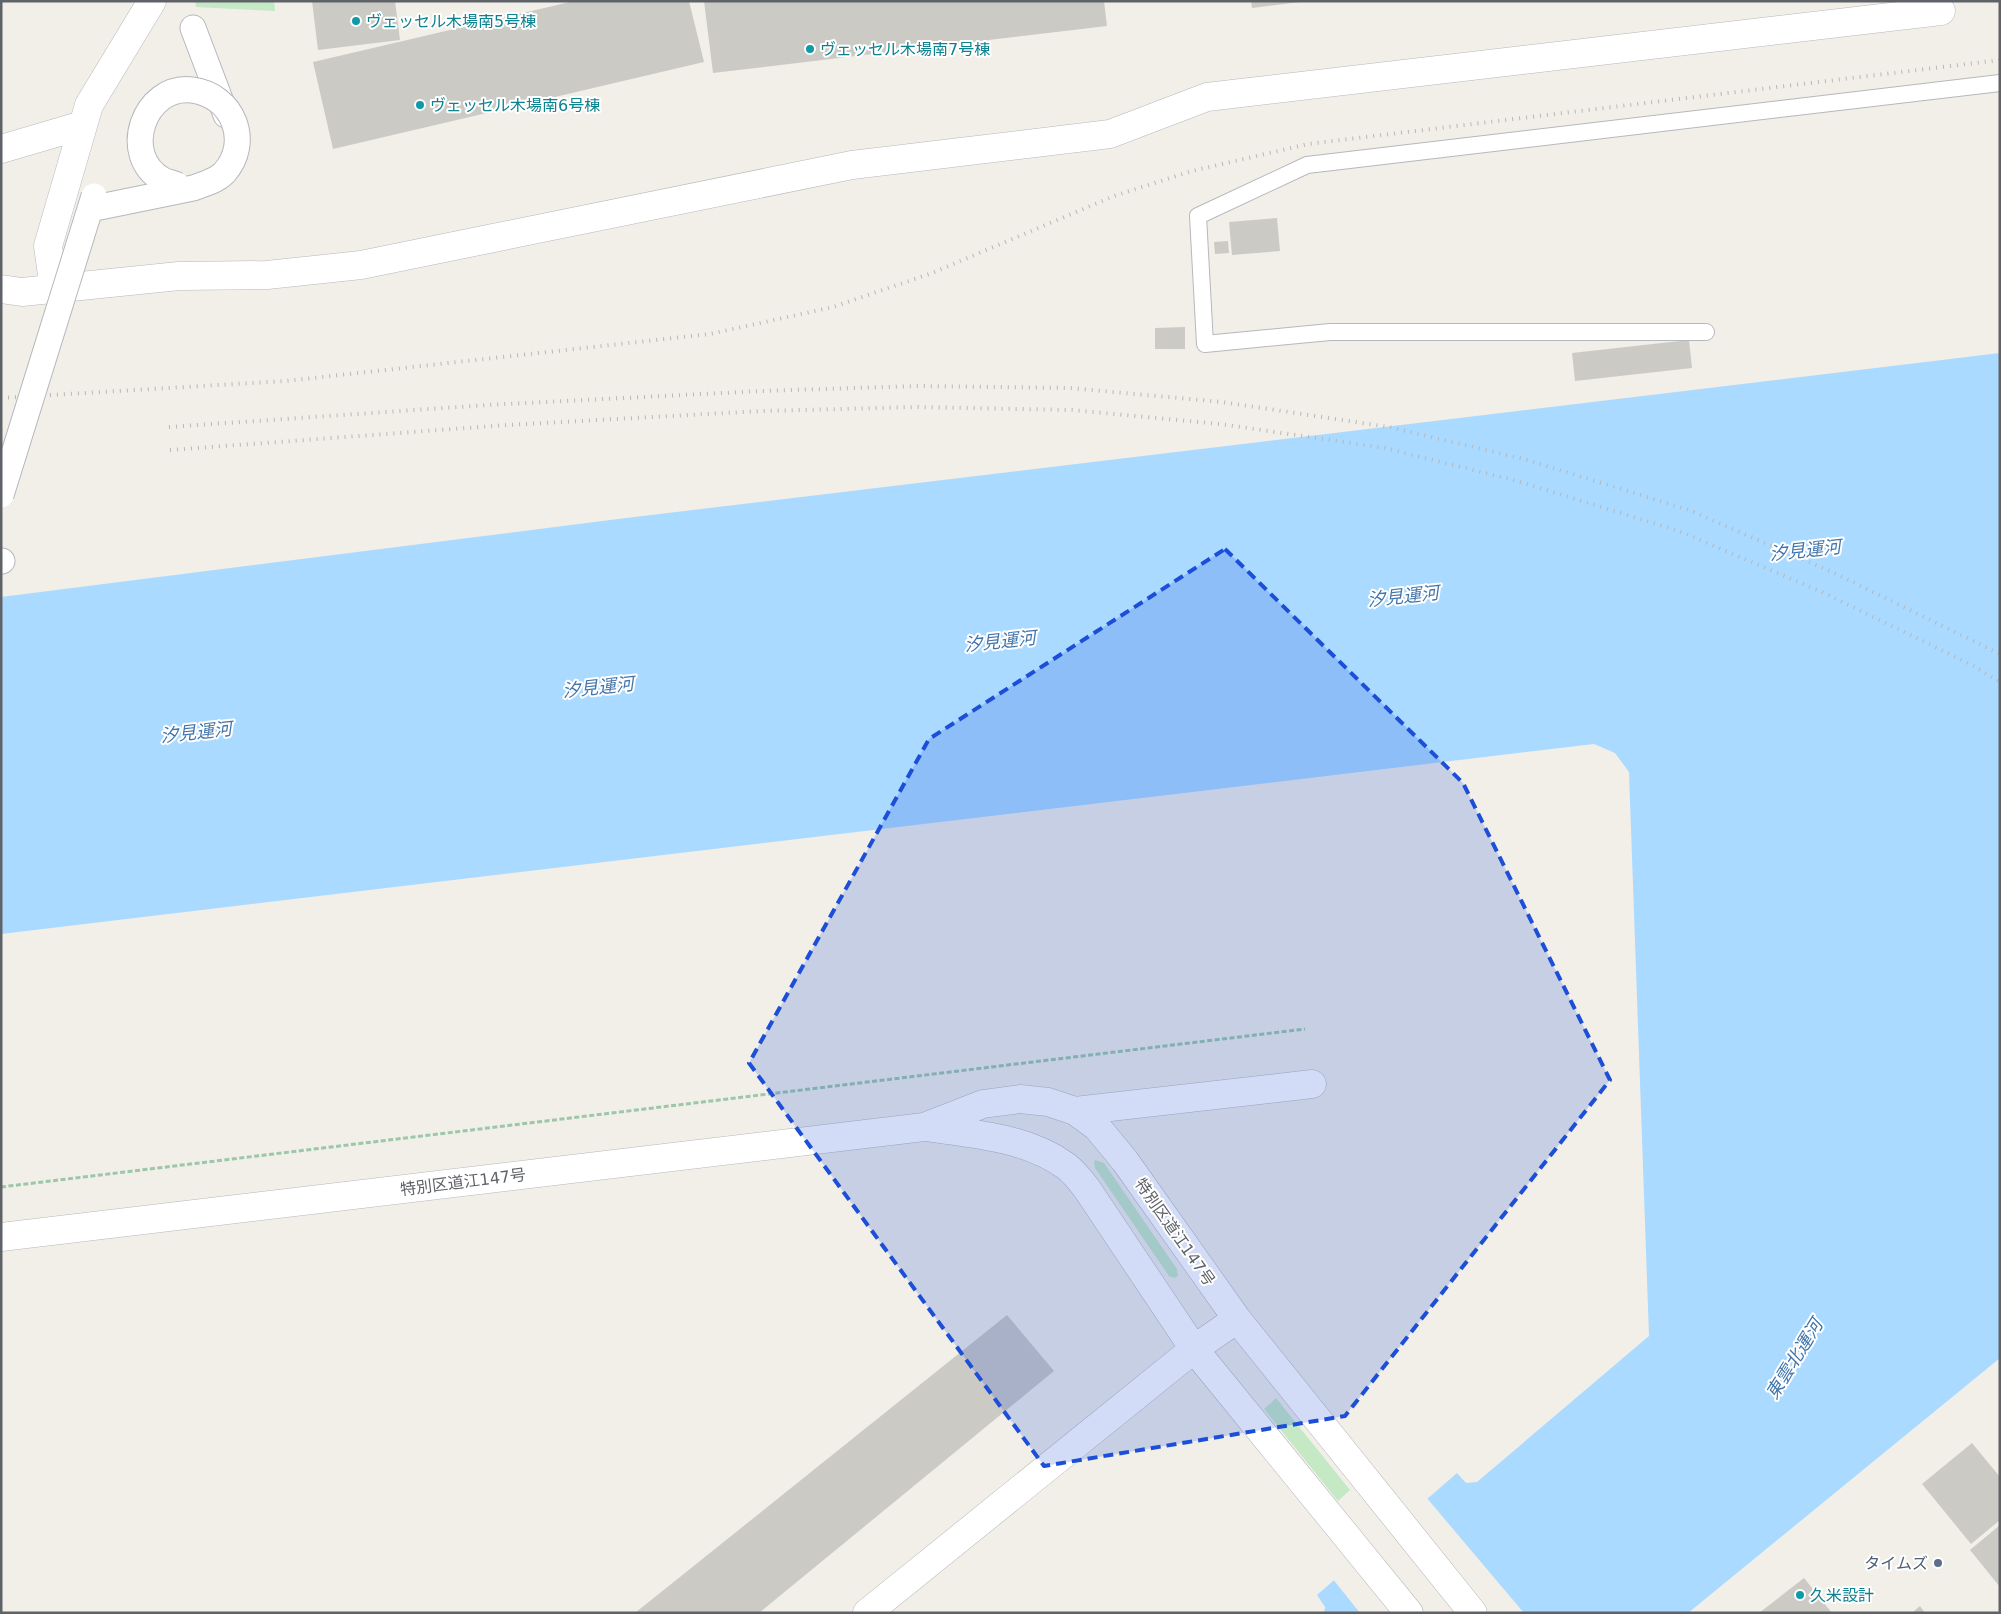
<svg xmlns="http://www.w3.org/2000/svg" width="2001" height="1614" viewBox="0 0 2001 1614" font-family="'DejaVu Sans','Noto Sans JP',sans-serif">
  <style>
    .green { fill: #c5e8c5 }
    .water { fill: #aadaff }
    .pier { fill: #f1efe8 }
    .building { fill: #cccac5 }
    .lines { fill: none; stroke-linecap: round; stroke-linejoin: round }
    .service-casing { stroke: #b5b8bc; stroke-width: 18 }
    .pedestrian-casing { stroke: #b5b8bc; stroke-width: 27 }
    .minor-casing { stroke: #b5b8bc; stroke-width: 29 }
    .tertiary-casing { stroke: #b5b8bc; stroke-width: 29 }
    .path { stroke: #9cc7a9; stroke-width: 3; stroke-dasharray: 5 2.5; stroke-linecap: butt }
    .service { stroke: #fff; stroke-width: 16 }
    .pedestrian { stroke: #fff; stroke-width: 25 }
    .minor { stroke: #fff; stroke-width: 28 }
    .tertiary { stroke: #fff; stroke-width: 28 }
    .rail { stroke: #b6b7b8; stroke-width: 4; stroke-dasharray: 1 6; stroke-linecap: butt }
    .pedestrian-bridge-casing { stroke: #b5b8bc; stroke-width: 27; stroke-linecap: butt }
    .pedestrian-bridge { stroke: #fff; stroke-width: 25 }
    .marked { fill: #1d4ed8; fill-opacity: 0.2; stroke: #1d4ed8; stroke-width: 4; stroke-dasharray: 10 6; stroke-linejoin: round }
    .culture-dot { fill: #0f9aa8; stroke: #fff; stroke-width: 2 }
    .service-dot { fill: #5c6f8a; stroke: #fff; stroke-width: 2 }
    .labels { text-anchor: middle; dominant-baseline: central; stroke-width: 4; stroke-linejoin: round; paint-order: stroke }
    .culture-label { font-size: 16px; fill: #0d838f; stroke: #fff; text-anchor: start }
    .street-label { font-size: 16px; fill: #5f6368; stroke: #fff }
    .service-label { font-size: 16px; fill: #4e5e75; stroke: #fff; text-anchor: end }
    .water-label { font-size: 18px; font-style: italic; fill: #4174aa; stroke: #fff }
  </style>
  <rect width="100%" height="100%" fill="#f1efe8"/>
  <path class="green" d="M195,1H274L275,11L196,7Z
    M1095,1160L1104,1163L1177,1269L1178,1276L1174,1278L1169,1276L1095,1168L1094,1163Z
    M1276,1398L1350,1490L1338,1501L1264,1409Z"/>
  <path class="water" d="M2000,353V1358L1688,1613H1324L1325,1607L1317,1595L1457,1473L1466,1483L1477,1482L1649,1336L1629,772L1615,753L1594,744L1,934V597L618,519Z"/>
  <path class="pier" d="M1426,1497L1524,1613H1360L1332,1578Z"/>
  <path class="building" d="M312,1H395L400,40L318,50Z
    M574,1H689L704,62L333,149L313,62Z
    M704,1H1104L1107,26L713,73Z
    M1251,1H1300V2L1252,8Z
    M1277,218L1280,251L1232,255L1229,222Z
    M1228,241L1229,253L1215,254L1214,242Z
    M1185,327V349H1155V328Z
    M1689,340L1692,368L1575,381L1572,353Z
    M1007,1315L1054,1371L759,1613H635Z
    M1972,1443L2000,1477V1520L1971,1544L1922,1484Z
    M2000,1525V1587L1970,1550Z
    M1804,1578L1832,1613H1759Z
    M1920,1606L1925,1613H1912Z"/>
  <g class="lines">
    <g class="service-casing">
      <path id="service" d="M1706,332H1330L1205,344L1198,216L1307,165L2000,83"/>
    </g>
    <g class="pedestrian-casing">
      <path id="pedestrian" d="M193,28L226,115
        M1,561H2"/>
    </g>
    <g class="minor-casing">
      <path id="minor" d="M1,149L83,125
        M1,289L22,292L179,276L267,275L361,265L852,165L1110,134L1207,97L1941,11
        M54,289L48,246L89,105L152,1
        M1075,1111L1312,1084"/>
    </g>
    <g class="tertiary-casing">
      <path id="tertiary" d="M925,1127C973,1134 1026,1137 1066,1166C1074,1172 1081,1181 1087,1189L1194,1349L1409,1613
        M1,1237L924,1127L983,1104L1020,1099L1048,1102L1075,1111L1097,1127L1125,1161L1237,1319L1473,1613
        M867,1613L1194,1349L1237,1319"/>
    </g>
    <path class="path" d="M1,1187L1305,1029"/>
    <use href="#service" class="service"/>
    <use href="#pedestrian" class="pedestrian"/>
    <use href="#minor" class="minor"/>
    <use href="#tertiary" class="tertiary"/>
    <path class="rail" d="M1,398L286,381L710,334L833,307L932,273L1114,196L1192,171L1308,144L2000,60
      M169,427L487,405L761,391L919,386L1070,388L1222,402L1389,427L1524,459L1689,510L1832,572L2000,654
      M170,450L507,425L762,411L918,407L1072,410L1220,424L1385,448L1517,481L1679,531L1822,592L1972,665L2000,682"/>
    <g class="pedestrian-bridge-casing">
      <path id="pedestrian-bridge" d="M90,209L193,188C204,184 216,181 224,173C252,142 233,95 192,90C144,84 119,156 163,180C167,182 173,183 177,185
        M1,495L94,196"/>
    </g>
    <use href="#pedestrian-bridge" class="pedestrian-bridge"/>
  </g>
  <path class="marked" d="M1225,549L1463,783L1610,1080L1345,1416L1044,1466L749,1063L929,739Z"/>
  <g class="culture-dot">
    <circle cx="356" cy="21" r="5"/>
    <circle cx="810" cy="49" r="5"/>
    <circle cx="420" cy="105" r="5"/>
    <circle cx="1800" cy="1595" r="5"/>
  </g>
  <circle class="service-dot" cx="1938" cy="1563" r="5"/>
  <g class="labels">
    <g class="culture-label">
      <text x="366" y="21">ヴェッセル木場南5号棟</text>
      <text x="820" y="49">ヴェッセル木場南7号棟</text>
      <text x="430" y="105">ヴェッセル木場南6号棟</text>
      <text x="1810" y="1595">久米設計</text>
    </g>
    <g class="street-label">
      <text transform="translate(463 1182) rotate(-7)">特別区道江147号</text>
      <text transform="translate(1175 1232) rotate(55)">特別区道江147号</text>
    </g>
    <g class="service-label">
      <text x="1928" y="1563">タイムズ</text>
    </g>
    <g class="water-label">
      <text transform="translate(1805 550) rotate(-6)">汐見運河</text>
      <text transform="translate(1403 596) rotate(-6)">汐見運河</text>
      <text transform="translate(1000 641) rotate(-6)">汐見運河</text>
      <text transform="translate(598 687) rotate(-6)">汐見運河</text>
      <text transform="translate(196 732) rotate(-6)">汐見運河</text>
      <text transform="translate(1794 1359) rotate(-58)">東雲北運河</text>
    </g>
  </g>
  <rect width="2001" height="1614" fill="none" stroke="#5f6368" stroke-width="5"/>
</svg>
